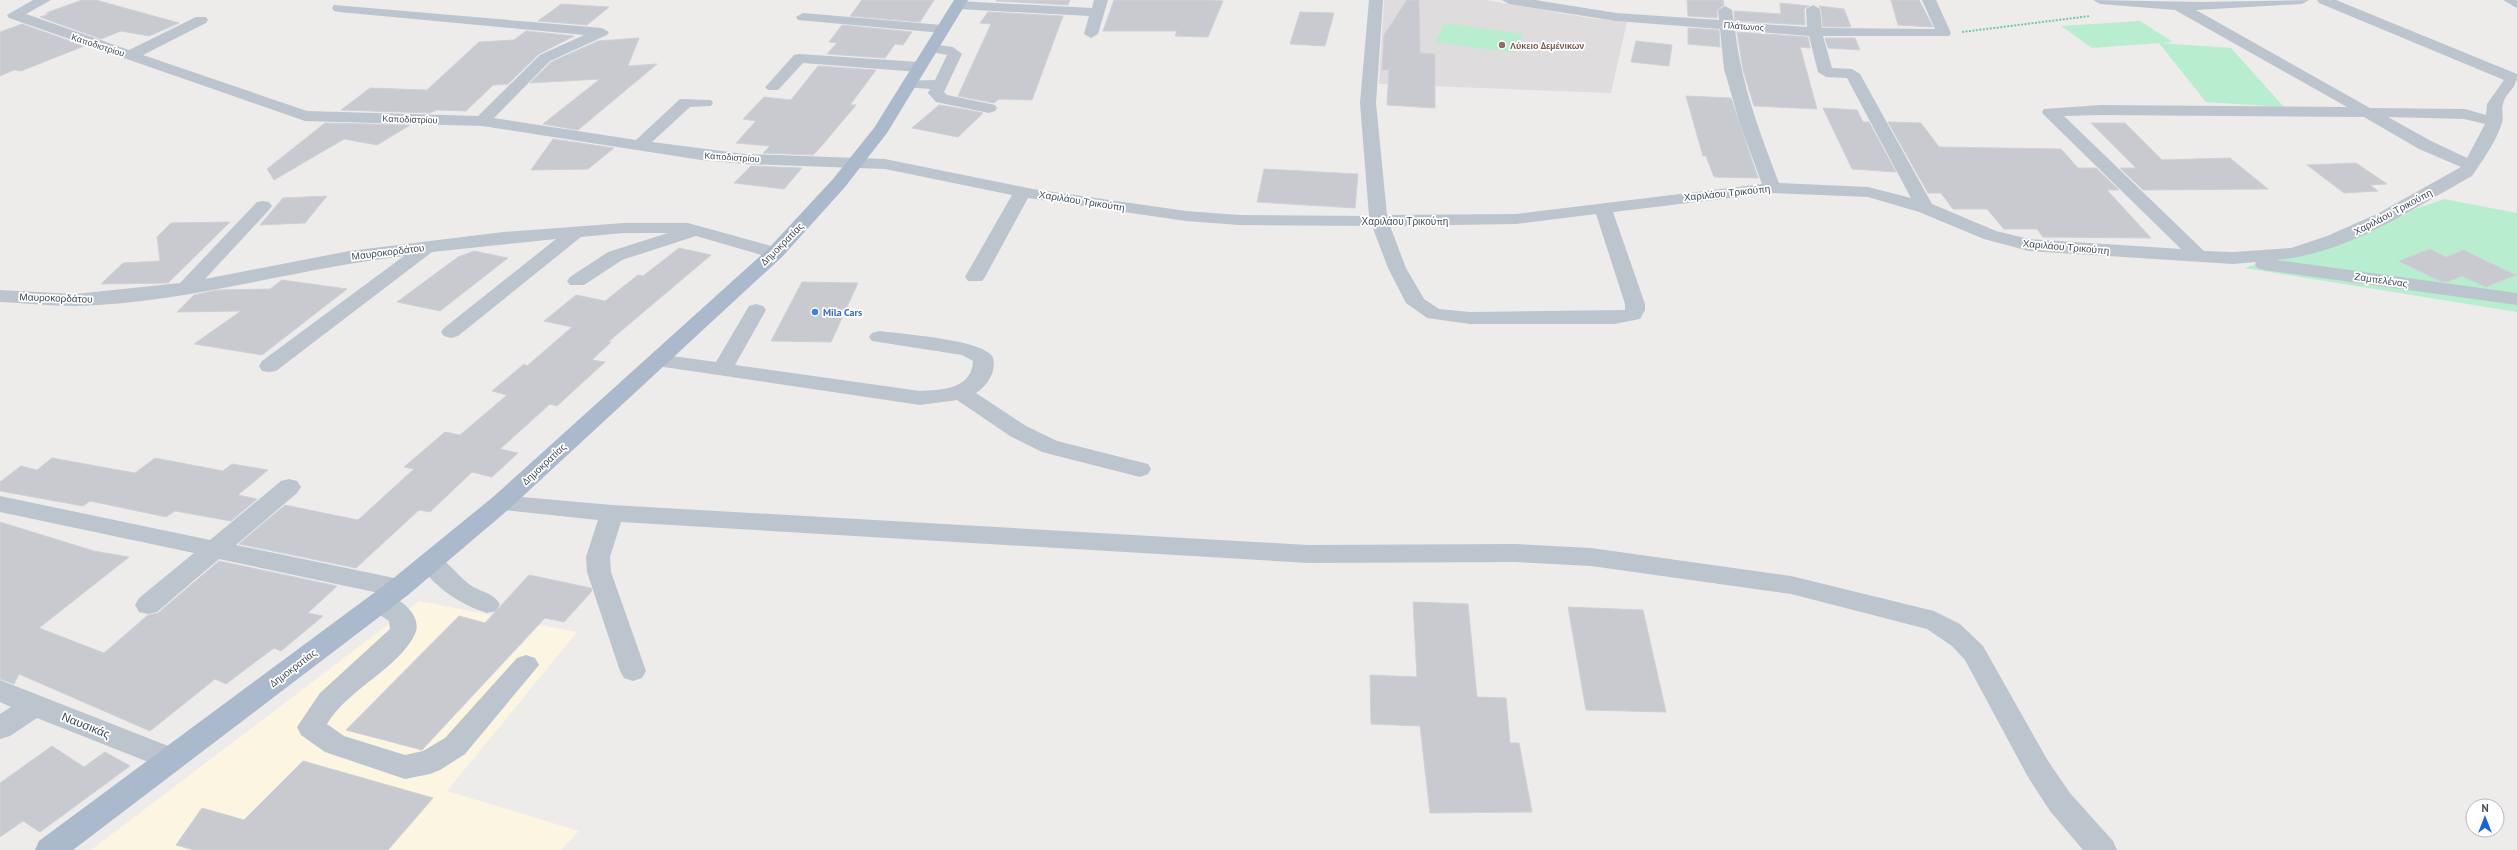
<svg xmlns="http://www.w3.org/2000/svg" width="2517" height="850" viewBox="0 0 2517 850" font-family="'PT Sans',sans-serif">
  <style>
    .commercial { fill: #fbf5e2 }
    .education { fill: #dfdcdd }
    .green { fill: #b8edcf }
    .building { fill: #c8cad0; stroke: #cfd1d7 }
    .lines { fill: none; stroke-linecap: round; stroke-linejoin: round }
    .path { stroke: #70cba2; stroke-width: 2; stroke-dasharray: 2 1.5; stroke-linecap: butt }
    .minor { fill: #bcc5ce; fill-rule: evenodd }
    .major { fill: #aab9cb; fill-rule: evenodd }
    .education-dot { fill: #8d6e63; stroke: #fff; stroke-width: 1.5 }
    .shop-dot { fill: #3f7fe0; stroke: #fff; stroke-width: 1.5 }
    .labels { text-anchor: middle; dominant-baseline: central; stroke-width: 3.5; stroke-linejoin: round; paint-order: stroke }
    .far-street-label { font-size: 9px; fill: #444e58; stroke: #fff }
    .far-education-label { font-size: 9px; font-weight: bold; fill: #785e54; stroke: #fff; text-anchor: start }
    .street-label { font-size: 10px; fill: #444e58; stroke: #fff }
    .shop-label { font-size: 10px; font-weight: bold; fill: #366cbe; stroke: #fff; text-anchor: start }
    .near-street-label { font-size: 12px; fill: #444e58; stroke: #fff }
  </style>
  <rect width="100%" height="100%" fill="#eeebeb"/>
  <path class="commercial" d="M419,601L577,632L447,791L579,831L561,850H91Z"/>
  <path class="education" d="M1384,0H1485L1590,18L1627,22L1611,93L1379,84Z"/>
  <path class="green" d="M2140,21L2173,42L2160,43L2231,48L2284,107L2206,102L2159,43L2092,48L2061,26Z
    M1445,23L1523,34L1515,53L1435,42Z
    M2444,199L2517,213V312L2245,268Z"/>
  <path class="building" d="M82,0H96L179,23L149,36L121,31L101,39L40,17L49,14L46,13Z
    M862,0H934L920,22L850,16Z
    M997,0H1070L1068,5L996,1Z
    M1114,0H1208L1223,1L1208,37L1175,36L1177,31H1103Z
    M1407,0H1419L1420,53L1435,54V108L1387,105L1389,70H1382L1384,35Z
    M1687,0H1723L1724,5L1717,10V18L1688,16Z
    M1891,0H1919L1933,27L1898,25Z
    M1780,3L1809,6L1804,9L1805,25L1735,21L1734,11L1781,14Z
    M561,4L609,7L587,25L538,21Z
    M1819,6L1844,9L1851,27H1823L1821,9Z
    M988,12L1063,16L1032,100L999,99L994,103L958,96L991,24L980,23Z
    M1300,12L1334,13L1325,46L1290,44Z
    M22,24L84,46L21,71L14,70L0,76V32Z
    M842,25L912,32L903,45L895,44L885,58L827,54L837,43L829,42Z
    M1688,28L1719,30L1720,47L1688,44Z
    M526,31L574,36L539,54L508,84L493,85L466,111L436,110L430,113L341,110L370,88L427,90L479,42L514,40Z
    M1737,32L1808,37L1810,48L1800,47L1817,109L1754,106L1743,70Z
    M639,38L628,66L657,64L578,130L543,124L600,79L530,83L551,62L598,41Z
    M1825,38H1855L1860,50L1828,48Z
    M1636,41L1672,45L1669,66L1631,62Z
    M818,66L876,70L850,105H856L819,149L813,155L763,153L770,146L736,143L756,121L743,119L764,97L791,100Z
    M1686,96L1731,98L1758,178L1714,177L1706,156H1703Z
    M939,105L952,107L983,113L958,137L912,128Z
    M1823,108L1857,110L1863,122H1869L1896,172L1852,169Z
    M1888,122L1921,123L1939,147L2061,149L2078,168H2096L2119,190H2107L2151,238L2043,237L2037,229H2004L1987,209H1953L1941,193H1928Z
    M325,123L410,125L377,145L344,139L274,180L267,169Z
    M2091,123H2125L2162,160L2230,158L2268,189L2143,190L2120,168H2136Z
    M553,139L580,143L614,148L588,169L531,170Z
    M2356,163L2387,184L2370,185L2378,191L2344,193L2307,165Z
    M751,166L802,168L784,189L734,183Z
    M1264,169L1358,174L1355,208L1257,202Z
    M327,196L305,223L260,225L283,198Z
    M230,222L168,283L101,284L123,263L160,261L157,237L171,223Z
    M679,248L711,255L608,342H611L592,360L605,362L557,406L550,404L500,449L518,453L492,477L472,472L430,512L419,510L356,568L239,544L285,505L358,520L414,469L404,467L445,432L460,435L507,395L492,391L524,364L527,366L572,327L544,321L576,295L605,301L638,275L643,276Z
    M2430,249L2446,257L2463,250L2516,275L2486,287L2462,276L2447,282L2440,281L2399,261Z
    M474,251L508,258L440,311L397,302L458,257Z
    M282,280L347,289L262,355L194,344L241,311L177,312L194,295L218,290L270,289Z
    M802,282L858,283L831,342L771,341Z
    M52,458L135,473L155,458L223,471L232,464L268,470L238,495L257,499L231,521L175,511L166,517L90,501L83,506L0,491V482L21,466L37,470Z
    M0,522L94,551L129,557L39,628L104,653L148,615L158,613L219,561L337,586L308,613L323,616L281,651L274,648L226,684L215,679L150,731L19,674L14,684L0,679Z
    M529,575L591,588L592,591L564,622L545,618L422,750L346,730L459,616L485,623Z
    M1413,602L1468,604L1477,697L1506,698L1510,743H1519L1532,812L1430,813L1420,726L1371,724L1370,675L1417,677Z
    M1568,607L1643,610L1666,712L1586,710Z
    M52,746L84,767L105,752L130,766L40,832L23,821L0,837V783Z
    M303,761L433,798L388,850H194L176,845L202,808L244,820Z"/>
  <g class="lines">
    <path class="path" d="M1962,32L2090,16"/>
    <path class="minor" d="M33,0H51L26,14L129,50L196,17H206L208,20L206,23L143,55L307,111L478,116L540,55L584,35L339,12L334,11L332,8L334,5L602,28L609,32L607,35L550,61L494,118L636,140L680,99L711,100L713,103L711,106L690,107L652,142L745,154L885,159L1033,189L1186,211L1239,215L1369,216L1360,103L1369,0H1383L1376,103L1387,215L1516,214L1762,184L1740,124L1724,69L1720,29L1616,21L1509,4L1502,0H1535L1616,13L1719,20L1718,10L1725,6L1732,10L1734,22L1807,27L1806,9L1813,5L1820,9L1822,28L1935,29L1922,0H1936L1951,33L1949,36H1823L1832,68L1852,69L1860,74L1932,204L1996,231L2029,239L2181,249L2044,115L2042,112L2044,109L2101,105L2347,107L2175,10L2100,4L2093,0L2201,2L2309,0L2302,4L2196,10L2370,108L2465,109L2486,115L2487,104L2504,80L2319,3L2317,0H2336L2517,74C2517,90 2506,91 2503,104C2501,110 2504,117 2502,123C2496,142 2482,161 2472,176C2412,209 2347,254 2276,260L2517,293V305L2264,270L2257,268L2255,264L2256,262L2233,264L2029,251L1984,239L1919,212L1868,197L1772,193L1613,212L1645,304V310L1640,319L1614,324H1470L1427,318L1406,303L1388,268L1372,226L1239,225L1186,221L1028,198L985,277L982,281H968L965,277L1012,195L885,169L745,164L701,160L482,126L305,121L9,18L7,15ZM1735,30L1809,36L1818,72L1826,77L1847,78L1911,198L1868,187L1779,183C1759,130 1742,87 1735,30ZM2101,115L2364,117L2419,149L2461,167L2377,214L2327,236L2291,248L2233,252L2204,251L2064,116ZM2388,117L2464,119L2485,124L2467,158L2431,141ZM1596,214L1625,304V310L1470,312L1439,309L1424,299L1406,268L1390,226L1516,224Z
      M1094,0H1108L1098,34L1091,38L1084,34L1089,16L958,9L951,5L958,1L1092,8Z
      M2503,0H2517V8Z
      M803,13L942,25L949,29L942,33L798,20L796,17Z
      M931,44L953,47L962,54L944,92L947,95L995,105L997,108L995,111L989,113L936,102L928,93L930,89L904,87L901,84L904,81L935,80L947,55L926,51L924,48Z
      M799,54L919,62L927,67L919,72L803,63L778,90H768L765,87L768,84L794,55Z
      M263,201L269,202L272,206L269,210L205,279L349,251L503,232L624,223H688L782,249L784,253L782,257L775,259L696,236L622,260L584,285H570L567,281L570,277L608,252L668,233H624L581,237L458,336L451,338L444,336L441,332L444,328L556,239L432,252L276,371L269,372L262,371L259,366L262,361L404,256C294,269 186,303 76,306C51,306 25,303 0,302V290L75,294L180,283L257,202Z
      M756,304L763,306L766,310L735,365L920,391C942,390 972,389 973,361L962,355L872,341L869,337L872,333L879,331C903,334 974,339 990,354C995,357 994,366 993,371C990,380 984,388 976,393L1026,426L1057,441L1148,464L1151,469L1148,474L1140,477L1042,452L1010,436L957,400L920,405L657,366L650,364L647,360L650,356L657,354L716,362L749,306Z
      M289,479L297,481L301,487L297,493L236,545L399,579L408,581L412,588L408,595L399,597L386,594C401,599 423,616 415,634C399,668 348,689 327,724L344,736L405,755L423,751L445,738L517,658L526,655L535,658L539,665L465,754L440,770L430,774L405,779L325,752L301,735L297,727L320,693L390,629L389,621L371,609L367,602L371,595L379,593L219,559L157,612L148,614L139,612L135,605L139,598L194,553L0,512V496L210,540L281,481Z
      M501,495L612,505L1308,545L1515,544L1591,548L1791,576L1934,611L1960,624L1983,646L2048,761L2070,793L2113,841L2117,850H2083L2050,811L2028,777L1965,660L1952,646L1927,629L1791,594L1591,566L1515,562L1308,563L621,522L610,557L611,572L646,671L642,678L633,681L624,678L620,671L587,572L586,557L598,520L493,509L489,503L493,497Z
      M430,553C446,558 456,574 469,584C479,592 493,592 500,604L496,611L487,613C461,605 432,586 418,562L421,556Z
      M0,680L181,751L185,759L181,767L171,771L37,718L10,736L0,739V714L11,707L0,702Z"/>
    <path class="major" d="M954,0H968L887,133L845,187L782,257L509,509L408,595L73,850H35L39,841L390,581L493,497L768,249L833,179L874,128Z"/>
  </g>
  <circle class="education-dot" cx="1502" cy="45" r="4"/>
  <circle class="shop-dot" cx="815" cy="312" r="4"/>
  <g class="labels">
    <g class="far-street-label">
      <text transform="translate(1744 26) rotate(4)">Πλάτωνος</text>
      <text transform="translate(98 45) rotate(18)">Καποδιστρίου</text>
      <text transform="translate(410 119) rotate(2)">Καποδιστρίου</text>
      <text transform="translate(732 157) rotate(4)">Καποδιστρίου</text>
    </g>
    <g class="far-education-label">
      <text x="1510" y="45">Λύκειο Δεμένικων</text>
    </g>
    <g class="street-label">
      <text transform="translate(1727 193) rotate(-6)">Χαριλάου Τρικούπη</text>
      <text transform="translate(1082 201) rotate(9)">Χαριλάου Τρικούπη</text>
      <text transform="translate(2393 212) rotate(-28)">Χαριλάου Τρικούπη</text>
      <text x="1405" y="221">Χαριλάου Τρικούπη</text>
      <text transform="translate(782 244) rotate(-45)">Δημοκρατίας</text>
      <text transform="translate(2066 247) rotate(5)">Χαριλάου Τρικούπη</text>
      <text transform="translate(388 252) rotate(-7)">Μαυροκορδάτου</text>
      <text transform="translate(2381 280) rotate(8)">Ζαμπελένας</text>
      <text transform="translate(56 298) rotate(2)">Μαυροκορδάτου</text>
      <text transform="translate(544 464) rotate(-43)">Δημοκρατίας</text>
      <text transform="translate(293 668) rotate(-37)">Δημοκρατίας</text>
    </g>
    <g class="shop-label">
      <text x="823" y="312">Mila Cars</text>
    </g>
    <g class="near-street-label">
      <text transform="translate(86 725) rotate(22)">Ναυσικάς</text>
    </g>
  </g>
  <g transform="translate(2485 818)"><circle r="19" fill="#ffffff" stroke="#b4b8bc"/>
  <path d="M0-3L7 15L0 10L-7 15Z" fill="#1966da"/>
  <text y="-6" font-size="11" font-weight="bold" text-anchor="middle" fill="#444e58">N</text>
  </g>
</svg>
